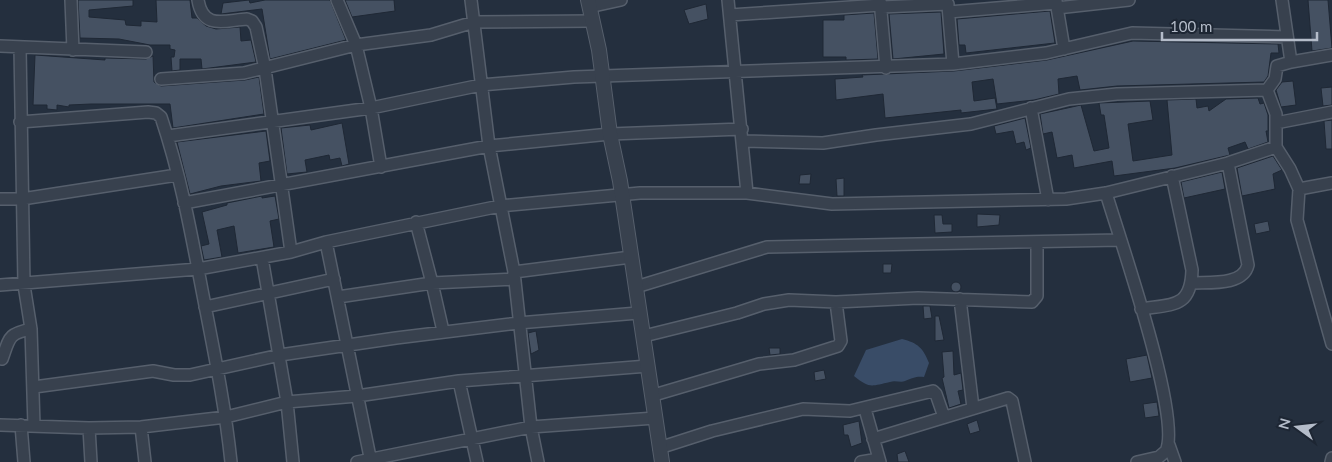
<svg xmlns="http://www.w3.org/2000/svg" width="1332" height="462" viewBox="0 0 1332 462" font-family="Lato,sans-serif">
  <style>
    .water { fill: #394c67 }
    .building { fill: #455162; stroke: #1f2835 }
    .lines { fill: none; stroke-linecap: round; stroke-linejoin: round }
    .minor-casing { stroke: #565f6c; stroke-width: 14 }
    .tertiary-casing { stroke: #565f6c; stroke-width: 16 }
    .minor { stroke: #38414e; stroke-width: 11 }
    .tertiary { stroke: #38414e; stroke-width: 14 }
  </style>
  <rect width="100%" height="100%" fill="#242f3e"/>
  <path class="water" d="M902,339C918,343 923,348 929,363L924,377C916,376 913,378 905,381C901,383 895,380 890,382C871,386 870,389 854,376L866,350Z"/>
  <path class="building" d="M78,0H133V6L89,10V17L125,20L126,25L141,26V21L157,22L156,0H190L192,18H197L206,26L216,29L240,27L241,41L251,40L256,62L202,69L201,59H180V70L172,71L171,57H174L175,50L170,49V45H150L119,39L80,38Z
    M249,0L250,3L265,0H330L346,40L270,59L262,9L221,14L223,3Z
    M345,0H394L395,11L352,17Z
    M1308,0H1328L1332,48L1312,51Z
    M706,4L708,19L689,24L684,10Z
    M1050,11L1055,43L966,53L965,45H959L957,19Z
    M941,12L944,54L893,59L889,14Z
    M874,13L878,59L846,60V57H823V20H844V15Z
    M1133,41L1278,44L1279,53H1271L1268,76L1264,82L1117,86L1080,90L1077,76L1058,79L1059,94L1034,100L997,104L993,79L972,82L974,101L995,98L997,109L961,113V110L885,118L883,94L836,100L835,79L863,77L862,75L954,71L1047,60Z
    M35,55L105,60V58L146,59L153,56L154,82L161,86L245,80L259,77L264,114L173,128L170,104H91L69,105V107L57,105V110L47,109V105H33Z
    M1293,81L1296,105L1281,107L1276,90L1282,82Z
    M1332,87V105L1323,106L1321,88Z
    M1258,98L1260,104L1264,103L1268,115V131H1266L1268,142L1248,149L1245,142L1228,148L1230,155L1175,168L1114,176L1112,161L1074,168L1072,155L1057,158L1052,132L1043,134L1040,114L1081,105L1094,151L1109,148L1104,115H1101L1099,103L1150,101L1153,120L1128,124L1133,161L1172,155L1167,100L1196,99L1197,108L1208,106L1209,111L1226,99Z
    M1025,118L1031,148L1026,150L1024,142L1016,144L1013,131L996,134L994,126Z
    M1332,120V149H1326L1324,121Z
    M342,123L349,164L342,166L340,158L330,160L329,155L305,160L307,172L287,174L281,128L310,125L311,130Z
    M266,131L270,161L259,163L261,181L221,186L190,194L177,142Z
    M1273,156L1282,170L1273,174L1275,189L1242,196L1237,168Z
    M1222,172L1225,189L1184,198L1181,182Z
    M811,174L810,184H799L800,175Z
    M844,178V196H837L836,179Z
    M262,196V198L275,196L279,219L270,221L274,247L238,253L234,226L217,230L222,257L204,260L201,246L209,244L202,212L227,205V203Z
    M977,214L1000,215L999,225L977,227Z
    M934,215H942L943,224H952V232L935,233Z
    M1268,221L1270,231L1256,234L1254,224Z
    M883,264H892L891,273H883Z
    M951 287a5 5 0 1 1 10 0a5 5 0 1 1-10 0Z
    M923,306H930L932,318L924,319Z
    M935,316H939L944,340L935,341Z
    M536,331L539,350L531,354L528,333Z
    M769,348H780V354L770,355Z
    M953,351L954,375L961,373L963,390L958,391L961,404L949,408L942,378L944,377L942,352Z
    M1147,355L1152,378L1130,382L1126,359Z
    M824,370L826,379L815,381L814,372Z
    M1157,402L1159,416L1145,418L1143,404Z
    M977,420L980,431L970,434L967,424Z
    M859,421L862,443L851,447L848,435H844L843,425Z
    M905,451L909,462H898L897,454Z"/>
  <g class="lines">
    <g class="minor-casing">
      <path id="minor" d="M71,0L73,50
        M198,0C203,31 226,20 247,19L252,21L256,27L265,69L291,252
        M337,0L356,45L371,108L381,167
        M471,0L489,146L514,272L531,427L538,462
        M728,0L747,193
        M880,0L886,68
        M1282,0L1291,62L1277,66L1275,79L1267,90L1276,114V147L1290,169L1299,189L1297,220L1332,344
        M1056,1L1064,49
        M948,6L953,64
        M589,7L621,0
        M882,7L948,4
        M1057,8L1129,0
        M949,12L1056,3
        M730,15L881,5
        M0,46L146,52
        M20,47L24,285L31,329L34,426
        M1291,62L1332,55
        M161,79L244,73L356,45L431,35L474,22L592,21
        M1031,108L1048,200
        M20,122L148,112L156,113L161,117C180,173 191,232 202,290C213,347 225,404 231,462
        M1276,123L1332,112
        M168,136L371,108L481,85L574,77L953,64L1046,53L1132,33L1287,37
        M744,141L823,143L876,135L971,124L1069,99L1117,94L1267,90
        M1299,189L1332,183
        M1106,193C1119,237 1182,417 1166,451L1159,457L1137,462
        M0,199H22L177,175
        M184,203L489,146L610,134L742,129
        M326,242L371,462
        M262,258L287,402L293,462
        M1192,283C1209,282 1243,286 1248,265L1228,163
        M0,285L198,269L291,252L326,242L500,206L640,193H747L832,204L1066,199L1106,193L1228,163L1276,147
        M636,287L767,247L1120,240
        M338,297L432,283L416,222
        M960,299L973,408
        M205,307L334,279
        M1141,309C1173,304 1191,308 1192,270L1172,176
        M443,331L432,283L513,279L514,272L631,257
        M644,336L737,313L764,304L789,300L836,302L918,298L1032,302L1037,296V242
        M0,358L2,359C10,337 8,334 31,329
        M459,381L477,462
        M34,387L153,371L174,375H190L280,355L396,338L518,323L638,313
        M654,395L759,364L794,360L838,346L841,341L836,302
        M865,409L880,462
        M0,425L89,428L141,427L226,417L287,402L357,396L459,381L648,366
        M21,425L24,462
        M141,427L145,462
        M89,428L91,462
        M873,439L1008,398L1012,401L1025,462
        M1169,445L1175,462
        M659,448L712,431L803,409L850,411L933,391L936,394L944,417
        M357,462L531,427L655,418
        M861,462L879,459
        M1331,462L1332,458"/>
    </g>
    <g class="tertiary-casing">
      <path id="tertiary" d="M588,0L599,50L610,134L620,181L662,462"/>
    </g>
    <use href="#minor" class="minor"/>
    <use href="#tertiary" class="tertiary"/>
  </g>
  <g transform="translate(1297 427) rotate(285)" stroke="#1d2633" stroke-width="4" paint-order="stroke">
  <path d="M0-4L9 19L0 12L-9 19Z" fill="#b4bcc9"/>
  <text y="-8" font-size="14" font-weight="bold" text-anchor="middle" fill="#b4bcc9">N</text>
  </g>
  <path d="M1162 32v8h155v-8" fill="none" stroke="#b4bcc9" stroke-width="2.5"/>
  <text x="1170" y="32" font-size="15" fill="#b4bcc9" stroke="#1d2633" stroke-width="4" paint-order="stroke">100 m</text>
</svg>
